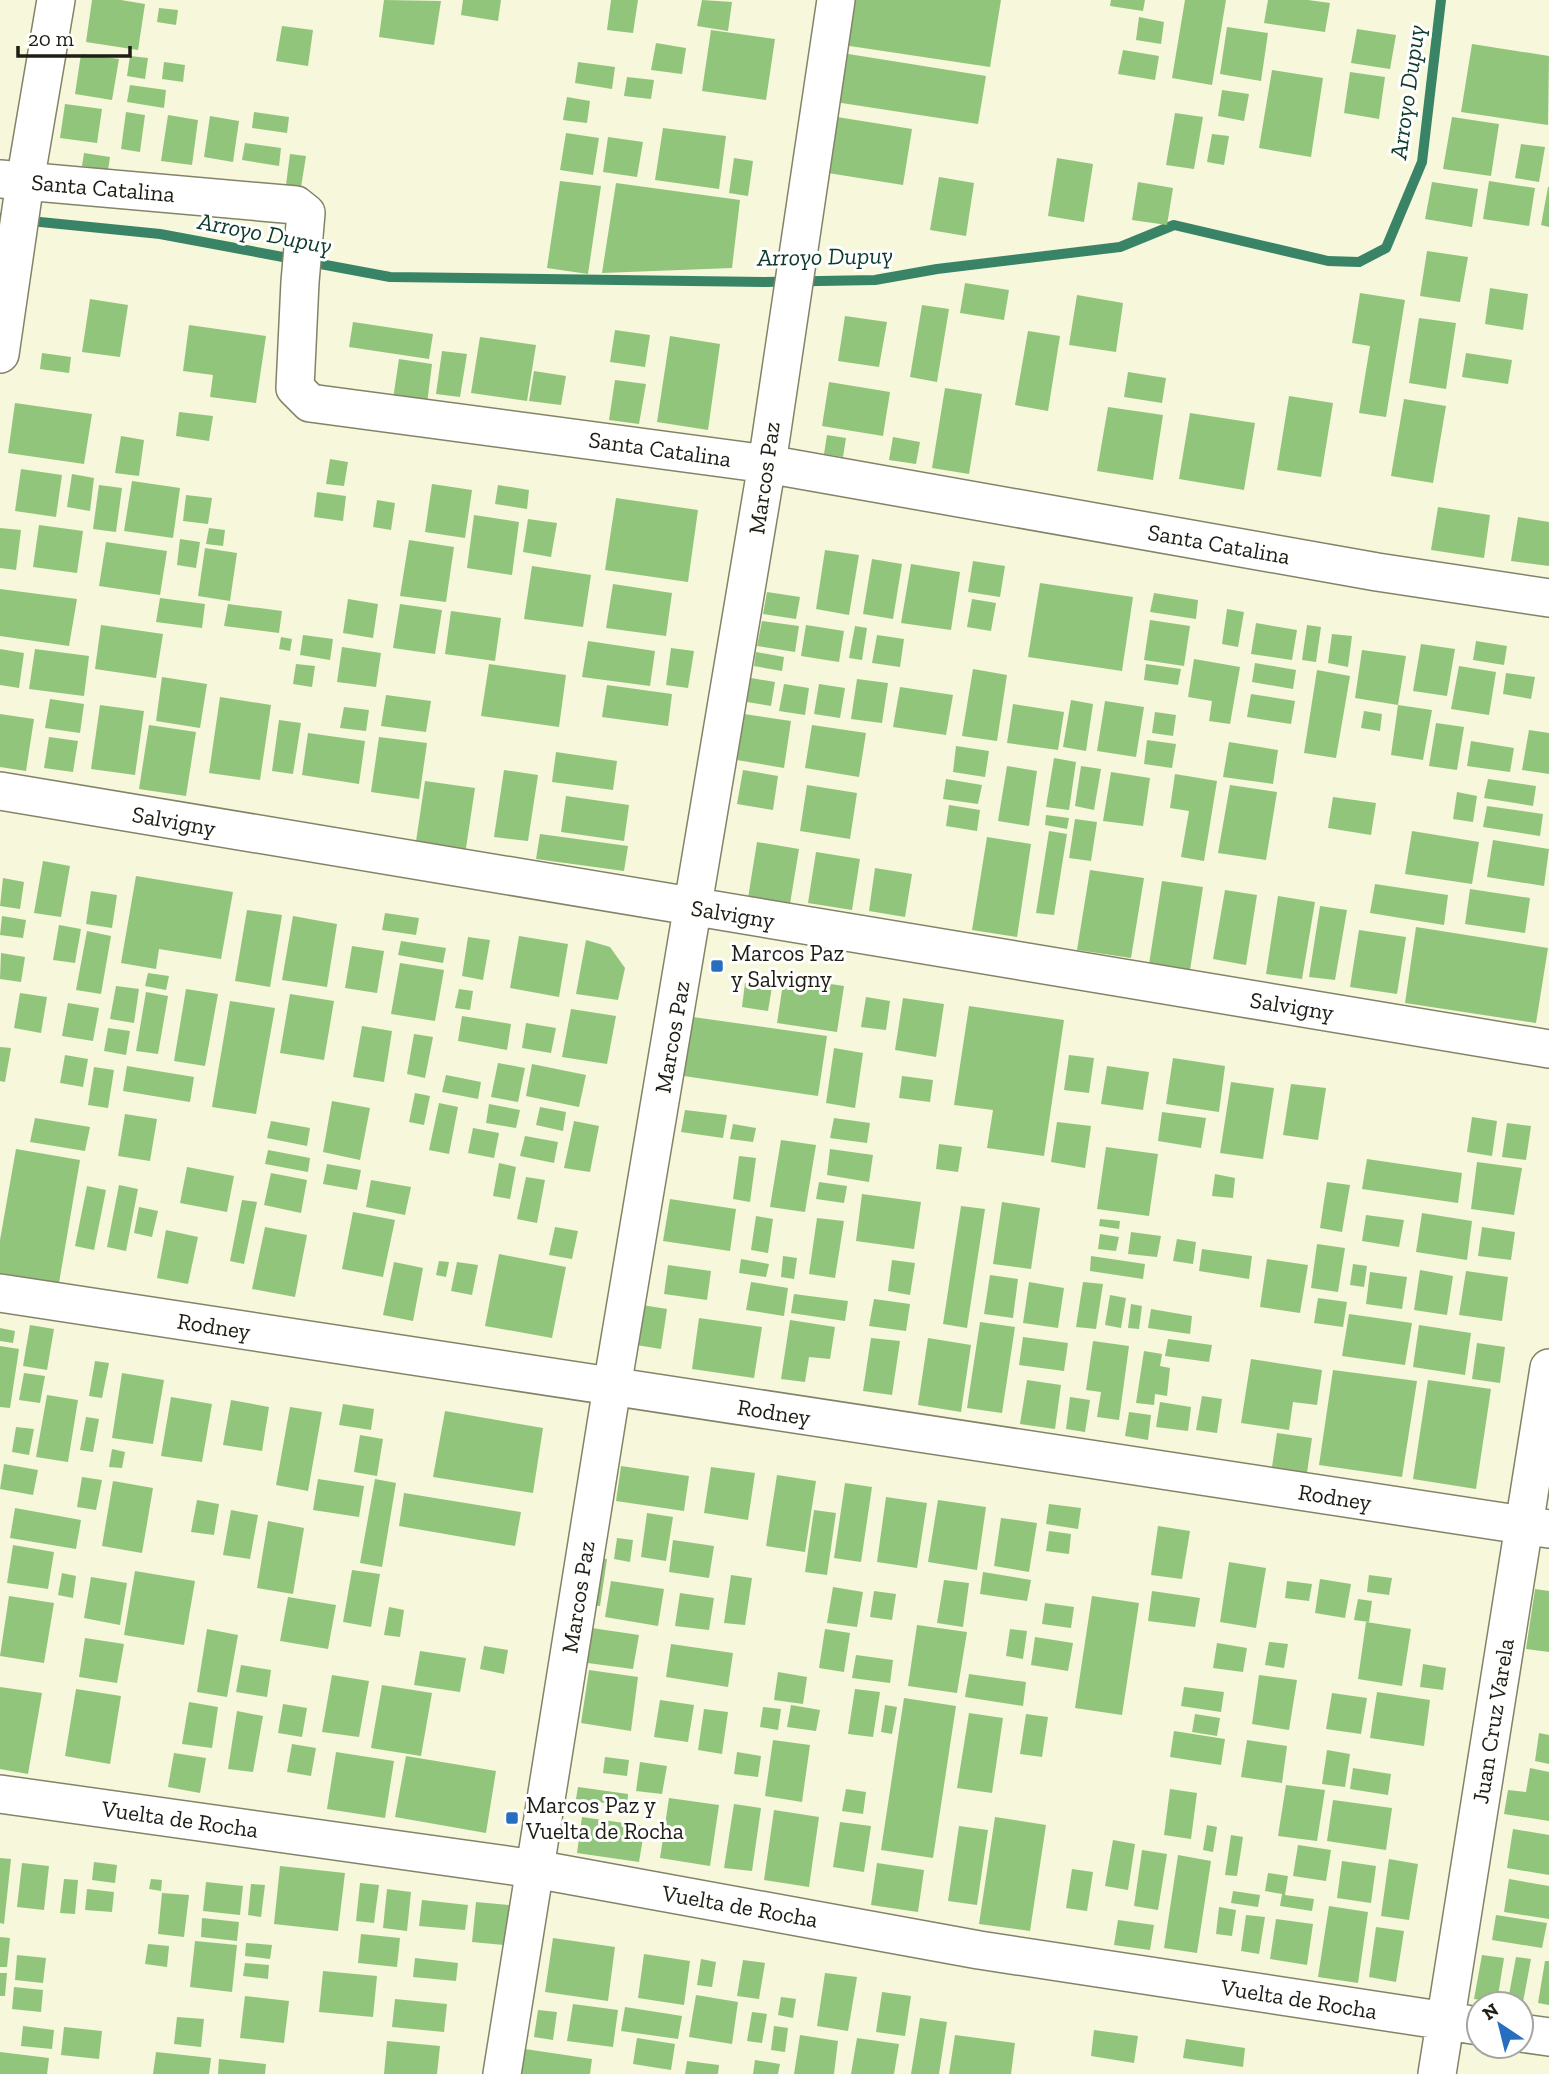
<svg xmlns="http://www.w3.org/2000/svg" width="1549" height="2074" viewBox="0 0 1549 2074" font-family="'Zilla Slab',serif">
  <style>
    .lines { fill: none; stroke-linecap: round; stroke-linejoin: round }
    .stream { stroke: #398466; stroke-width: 10 }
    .building { fill: #92c57c }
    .minor-casing { stroke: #838369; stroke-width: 40 }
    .minor { stroke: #fff; stroke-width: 37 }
    .poi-dot { fill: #286ebf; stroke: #fff; stroke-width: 2.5 }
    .labels { text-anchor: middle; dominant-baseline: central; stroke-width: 6; stroke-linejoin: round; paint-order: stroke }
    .street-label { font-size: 23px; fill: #1e1e14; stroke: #fff }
    .poi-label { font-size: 23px; fill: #1e1e14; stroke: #fff; text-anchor: start }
    .water-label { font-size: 24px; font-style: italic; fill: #0b3a2a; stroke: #fff }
  </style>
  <rect width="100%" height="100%" fill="#f7f7db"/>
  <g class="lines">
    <path class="stream" d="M0,218L160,234L390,277L764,282L875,280L937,269L1120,247L1174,225L1328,261L1359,262L1386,248L1422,162L1441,0"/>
  </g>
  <path class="building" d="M92,0H121L145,4L138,50L86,42Z
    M384,0L441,1L434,45L379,37Z
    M463,0H501L498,21L461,15Z
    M611,0H638L633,33L607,30Z
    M702,0L732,2L728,31L697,26Z
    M851,0H1001L990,67L843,45Z
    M1111,0H1145L1143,11L1110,6Z
    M1185,0H1226L1212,85L1172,78Z
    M1268,0H1308L1330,3L1325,32L1264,23Z
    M159,8L178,10L176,25L157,22Z
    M1139,17L1164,22L1161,44L1136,40Z
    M282,26L313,30L308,66L276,61Z
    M1227,27L1268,33L1261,81L1220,74Z
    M1357,29L1396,35L1390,69L1351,63Z
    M711,30L775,39L766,100L702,91Z
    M656,43L686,48L682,74L651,70Z
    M1472,44L1549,56L1548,125L1461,112Z
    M1123,50L1159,56L1155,80L1118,74Z
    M842,53L986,76L978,124L835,102Z
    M81,54L119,59L112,100L75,94Z
    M130,56L148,58L145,79L127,76Z
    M164,62L185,65L183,82L162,79Z
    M578,62L615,67L612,89L575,83Z
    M1272,70L1323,78L1311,157L1259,148Z
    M1350,72L1385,77L1379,119L1344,113Z
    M627,77L654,80L651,99L624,96Z
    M130,85L166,90L164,108L127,102Z
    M1222,90L1249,94L1244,121L1218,116Z
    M567,97L590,101L587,123L563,120Z
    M65,104L102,109L97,143L60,138Z
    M126,112L145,115L140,152L121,149Z
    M254,112L289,117L287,133L252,128Z
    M1175,113L1203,117L1194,169L1166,165Z
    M168,115L198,120L192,165L161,161Z
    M210,116L239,121L233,162L204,157Z
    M837,117L912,129L903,185L828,173Z
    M1452,117L1499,124L1491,176L1443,169Z
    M663,128L726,136L719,189L655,180Z
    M566,133L599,138L593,175L560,170Z
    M1212,134L1229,136L1224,165L1207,162Z
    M608,137L643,142L637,177L603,172Z
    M245,143L281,148L279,166L242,160Z
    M1521,144L1545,147L1539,182L1515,178Z
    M84,153L110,157L108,170L82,166Z
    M290,154L306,156L301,187L286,185Z
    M734,158L753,161L748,196L729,193Z
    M1057,158L1093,164L1084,222L1048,216Z
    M939,177L974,183L966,236L930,230Z
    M560,181L601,186L588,274L547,268Z
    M1489,181L1535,188L1529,226L1483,219Z
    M1138,182L1173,188L1167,225L1132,220Z
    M1432,182L1478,189L1472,227L1425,219Z
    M616,183L740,200L732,268L602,273Z
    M1548,187H1549V227L1541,225Z
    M1427,251L1468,257L1460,302L1420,296Z
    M965,283L1009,290L1004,320L960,313Z
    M1490,288L1528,294L1523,330L1485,324Z
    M1360,293L1405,300L1386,417L1359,413L1370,346L1352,343Z
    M1077,295L1123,303L1116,352L1069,345Z
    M90,299L128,305L120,357L82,352Z
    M922,305L949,309L937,382L910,377Z
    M845,316L887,322L879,367L838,361Z
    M1419,318L1456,323L1446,389L1409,383Z
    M353,322L433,334L429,359L349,347Z
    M189,325L266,336L256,403L210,397L213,375L183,371Z
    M615,330L650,335L645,367L610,362Z
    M1028,331L1060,336L1048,411L1015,405Z
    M670,336L720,344L708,430L657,422Z
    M480,337L536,345L527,401L471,393Z
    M442,351L467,354L460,397L436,394Z
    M42,353L71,357L69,373L40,369Z
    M1466,353L1512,360L1508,384L1462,377Z
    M399,359L432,364L427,404L393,399Z
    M534,371L566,376L561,405L529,401Z
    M1128,372L1166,378L1162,403L1124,397Z
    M615,380L646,384L639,424L609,420Z
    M829,382L890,392L883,436L822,426Z
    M945,388L982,394L969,474L932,468Z
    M1289,396L1333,403L1321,477L1277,470Z
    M1404,399L1446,406L1433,483L1391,476Z
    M15,403L92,414L84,464L8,453Z
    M1108,407L1163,415L1153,480L1097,471Z
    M179,412L213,416L209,441L176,436Z
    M1190,413L1255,423L1244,490L1179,479Z
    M827,435L846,438L843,457L824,454Z
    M121,436L144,440L139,476L115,473Z
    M893,437L920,442L916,464L889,460Z
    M330,459L348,462L344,486L326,484Z
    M21,469L62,475L56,517L15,511Z
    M72,474L94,478L90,511L67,507Z
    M132,481L180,488L173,538L124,531Z
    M432,484L472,490L465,538L425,532Z
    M99,485L122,488L116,532L93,529Z
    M498,485L529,490L527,509L495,504Z
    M317,492L346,496L343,521L314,517Z
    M186,495L212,498L208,524L183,521Z
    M616,498L698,510L688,582L605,570Z
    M377,500L395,503L391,530L373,527Z
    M1438,507L1490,515L1484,558L1431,550Z
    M474,515L519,522L512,575L467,568Z
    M1518,517L1549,522V566L1511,561Z
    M528,519L557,523L551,557L523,552Z
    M39,525L83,531L77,573L33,567Z
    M0,528L21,530L16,570L0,568Z
    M209,528L225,530L223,546L206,544Z
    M180,539L200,542L196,568L177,565Z
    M409,540L454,547L446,602L400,596Z
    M106,542L167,551L160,595L99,586Z
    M205,548L237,553L230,601L198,596Z
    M825,550L859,555L849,615L816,609Z
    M872,559L902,564L893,619L863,614Z
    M973,561L1005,566L1000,597L968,592Z
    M911,564L960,572L951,630L901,623Z
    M532,566L591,575L583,627L524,619Z
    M1040,583L1133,597L1122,671L1028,657Z
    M613,584L672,593L666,636L606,628Z
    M0,589L77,599L69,646L0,636Z
    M767,592L800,597L796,619L763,614Z
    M1154,593L1198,600L1196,619L1150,612Z
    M160,598L205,604L202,628L156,622Z
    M348,599L378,604L373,638L343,633Z
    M972,599L996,603L991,631L967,627Z
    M228,604L282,611L279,633L224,626Z
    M400,604L442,610L435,654L393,648Z
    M1227,609L1244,612L1238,647L1222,644Z
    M451,611L501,618L495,661L445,654Z
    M1150,620L1190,626L1184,666L1144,660Z
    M762,621L799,626L795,652L757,646Z
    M1256,623L1297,630L1292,660L1251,654Z
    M101,625L163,634L156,678L95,669Z
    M806,625L844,631L839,662L801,656Z
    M1307,625L1321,627L1316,662L1302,660Z
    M855,626L867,628L862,660L849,658Z
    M1332,634L1352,636L1348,667L1328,663Z
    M303,635L333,639L330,660L300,655Z
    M877,635L904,639L900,667L872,663Z
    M281,637L292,639L290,651L279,649Z
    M588,641L655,651L650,686L582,677Z
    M1476,641L1507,646L1504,665L1473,660Z
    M1421,644L1455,649L1447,696L1413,691Z
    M342,647L381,653L376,687L337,682Z
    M671,648L694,651L688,688L666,685Z
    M0,649L24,653L19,688L0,685Z
    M35,649L89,656L84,696L29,689Z
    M1362,650L1406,656L1398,705L1355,698Z
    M756,652L784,657L782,671L754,666Z
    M1194,659L1240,667L1230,724L1209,721L1212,701L1188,697Z
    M1255,663L1296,670L1293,689L1252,682Z
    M296,664L315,666L312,687L293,684Z
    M489,664L566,675L559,727L481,716Z
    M1146,664L1181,669L1178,685L1144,680Z
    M1459,666L1496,672L1489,715L1451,709Z
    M973,669L1007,675L997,741L962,736Z
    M1317,670L1350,676L1336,758L1304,753Z
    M1506,673L1535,677L1531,699L1503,694Z
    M162,677L207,684L200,728L156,721Z
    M751,678L775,682L771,706L747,702Z
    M857,679L888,683L882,723L851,719Z
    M784,684L809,688L805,715L779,711Z
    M819,684L845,688L840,718L814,714Z
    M607,685L672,694L668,726L602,717Z
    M900,687L953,695L946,735L893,727Z
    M1251,694L1295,701L1291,724L1247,717Z
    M386,695L431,701L426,732L381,726Z
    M220,697L271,705L260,780L209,773Z
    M50,699L84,704L80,733L45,728Z
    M1071,700L1093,704L1086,751L1063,747Z
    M1105,701L1144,707L1136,757L1097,751Z
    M1013,704L1064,712L1058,750L1007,743Z
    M100,705L144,711L135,775L91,769Z
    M1398,705L1432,710L1423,760L1391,755Z
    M344,707L369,710L366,731L340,728Z
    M1364,711L1382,714L1380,731L1361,728Z
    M1155,712L1176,715L1173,736L1152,733Z
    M0,714L34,719L26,771L0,767Z
    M744,714L791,721L784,768L737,760Z
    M279,720L301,723L293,774L272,771Z
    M1436,723L1464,727L1457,770L1429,766Z
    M149,725L196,732L186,796L139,789Z
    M812,725L866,733L859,777L805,768Z
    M1529,730L1549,733V774L1522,770Z
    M308,733L365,741L359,784L302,775Z
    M49,737L78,741L73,772L44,768Z
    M379,737L427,743L419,799L371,792Z
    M1147,740L1176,744L1172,768L1144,764Z
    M1471,741L1514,748L1510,772L1467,766Z
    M1229,742L1278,750L1273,784L1223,777Z
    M956,746L989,751L985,777L953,772Z
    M556,752L617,761L613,790L552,782Z
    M1054,758L1076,762L1069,810L1046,807Z
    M1007,766L1037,771L1029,826L998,821Z
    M1081,766L1101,769L1094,810L1075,806Z
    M504,770L538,775L528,841L494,837Z
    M743,770L778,776L773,810L737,804Z
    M1111,772L1150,778L1143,826L1103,821Z
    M1175,774L1217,781L1204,861L1181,857L1189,811L1170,808Z
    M946,779L982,785L978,804L943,799Z
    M1488,779L1536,786L1533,806L1484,798Z
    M425,781L475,788L465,855L415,848Z
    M807,785L857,793L850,839L800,831Z
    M1230,785L1277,792L1266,860L1218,853Z
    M1457,792L1477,796L1473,822L1453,819Z
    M566,796L629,805L624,841L561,832Z
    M1333,797L1376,803L1371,835L1328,828Z
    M949,805L980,810L977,831L946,826Z
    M1487,806L1543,814L1540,836L1483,827Z
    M1046,815L1069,818L1067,829L1045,825Z
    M1075,819L1097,822L1091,861L1069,858Z
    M1049,831L1067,834L1054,915L1036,913Z
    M1412,831L1479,842L1472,884L1405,874Z
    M540,834L628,846L624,871L536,859Z
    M987,837L1031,844L1017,937L972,930Z
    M1493,840L1549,849L1544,886L1487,877Z
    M757,842L799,849L790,904L748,898Z
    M816,852L860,859L852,910L808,903Z
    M43,861L70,866L61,917L34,913Z
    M875,868L912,874L905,917L869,911Z
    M1090,870L1144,878L1131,958L1077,950Z
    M136,876L233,892L221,959L159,949L156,969L121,963Z
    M3,878L24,882L20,909L0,906Z
    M1162,881L1203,887L1190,970L1149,964Z
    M1375,884L1448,895L1444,925L1370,913Z
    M1470,889L1530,898L1525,933L1465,924Z
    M1225,890L1257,895L1246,965L1213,959Z
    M91,891L117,895L112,928L86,924Z
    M1278,896L1315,902L1302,979L1266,974Z
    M1320,906L1347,910L1335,980L1309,977Z
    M247,910L282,915L270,987L235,981Z
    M385,913L419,918L416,935L382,930Z
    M2,916L26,920L23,938L0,935Z
    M293,916L337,924L327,987L282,980Z
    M59,925L81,929L75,963L53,960Z
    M1416,927L1548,948L1536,1023L1405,1003Z
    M1359,930L1406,937L1397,994L1350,987Z
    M87,931L111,936L101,994L76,990Z
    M519,936L568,944L559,997L510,988Z
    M468,937L490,940L483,980L462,976Z
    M586,940L610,947L625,968L618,1000L576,994Z
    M401,941L446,948L443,963L398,955Z
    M352,946L384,951L377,993L345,988Z
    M1,953L25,957L21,982L0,979Z
    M400,963L444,970L435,1021L391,1014Z
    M148,973L169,976L166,990L145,986Z
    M784,977L844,986L837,1032L777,1023Z
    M745,983L772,987L768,1011L742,1007Z
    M116,986L139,989L134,1023L110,1019Z
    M186,989L218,994L205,1066L174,1061Z
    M459,989L473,991L470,1010L455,1008Z
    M146,992L168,996L158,1054L136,1051Z
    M20,993L47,997L41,1033L14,1028Z
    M290,994L334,1001L324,1060L280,1053Z
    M866,997L890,1001L886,1030L861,1027Z
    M903,998L944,1004L936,1057L895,1050Z
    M230,1001L275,1008L256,1114L212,1107Z
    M68,1003L99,1008L93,1041L62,1036Z
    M969,1006L1064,1020L1044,1156L987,1148L993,1110L954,1105Z
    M571,1009L616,1016L607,1064L562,1057Z
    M462,1016L511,1024L507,1050L458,1041Z
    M693,1017L827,1036L818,1096L684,1076Z
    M526,1023L556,1028L551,1053L522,1048Z
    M362,1026L392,1031L384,1082L353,1077Z
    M108,1028L130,1031L126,1055L104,1051Z
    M414,1034L433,1037L425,1078L407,1074Z
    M0,1047L11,1048L5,1082L0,1081Z
    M834,1048L863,1053L855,1108L826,1103Z
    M65,1055L88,1059L83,1087L60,1083Z
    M1069,1055L1094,1058L1089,1093L1064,1090Z
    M1173,1058L1225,1066L1219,1112L1166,1104Z
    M498,1063L525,1068L518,1102L491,1097Z
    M532,1064L586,1075L579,1107L526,1096Z
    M127,1066L194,1077L190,1102L123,1091Z
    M1107,1066L1149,1072L1143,1110L1101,1104Z
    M94,1067L114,1070L108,1108L88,1105Z
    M446,1075L481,1082L478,1099L442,1092Z
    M902,1076L933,1080L930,1102L899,1098Z
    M1231,1082L1274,1088L1263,1159L1220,1153Z
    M1291,1084L1326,1088L1318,1140L1283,1135Z
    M415,1093L430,1096L424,1125L409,1122Z
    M332,1101L370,1108L360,1160L323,1152Z
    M439,1103L458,1107L449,1154L429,1150Z
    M489,1104L520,1110L516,1128L486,1123Z
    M540,1107L566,1112L563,1131L536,1125Z
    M685,1110L727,1115L723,1138L681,1132Z
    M1162,1112L1206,1118L1201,1148L1158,1141Z
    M125,1114L157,1119L150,1161L118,1156Z
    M1472,1117L1497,1121L1492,1156L1467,1152Z
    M35,1118L90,1127L85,1151L30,1142Z
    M834,1118L870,1123L867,1143L830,1138Z
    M271,1121L310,1128L307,1146L267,1138Z
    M574,1121L599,1126L590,1172L564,1168Z
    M1057,1122L1091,1126L1085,1168L1051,1162Z
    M1507,1123L1531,1126L1526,1160L1502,1157Z
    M733,1124L756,1128L753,1142L730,1139Z
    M473,1128L499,1133L494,1158L468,1153Z
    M525,1136L558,1142L554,1163L520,1156Z
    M781,1140L816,1145L805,1212L770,1207Z
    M939,1144L962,1147L958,1172L936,1169Z
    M1106,1147L1158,1154L1149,1216L1097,1209Z
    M16,1149L80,1160L59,1283L0,1273V1240Z
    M830,1149L873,1155L869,1182L827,1175Z
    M268,1150L310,1158L308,1172L265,1164Z
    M739,1156L756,1158L750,1202L733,1199Z
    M1367,1159L1462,1173L1458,1203L1362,1189Z
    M1477,1162L1522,1168L1514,1215L1471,1209Z
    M499,1163L516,1167L510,1199L493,1196Z
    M327,1164L361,1170L357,1190L323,1184Z
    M187,1167L234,1176L227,1212L180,1203Z
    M271,1173L307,1180L301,1213L264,1205Z
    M1215,1174L1235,1178L1233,1198L1212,1196Z
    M526,1177L545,1180L537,1223L517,1219Z
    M371,1180L411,1187L405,1215L366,1207Z
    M819,1182L847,1186L844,1203L816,1199Z
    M1327,1182L1350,1185L1342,1232L1320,1228Z
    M119,1185L138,1189L126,1251L107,1247Z
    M87,1186L106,1190L94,1250L75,1246Z
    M862,1194L921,1202L914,1249L856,1241Z
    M670,1199L736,1209L730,1251L663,1241Z
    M242,1200L257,1202L244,1264L230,1261Z
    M1002,1202L1040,1208L1031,1269L993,1264Z
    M961,1206L985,1209L967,1328L943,1324Z
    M139,1207L158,1211L152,1237L134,1233Z
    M353,1212L395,1220L383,1277L342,1269Z
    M1422,1213L1472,1221L1467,1260L1416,1252Z
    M1366,1215L1404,1220L1399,1247L1362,1241Z
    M756,1216L773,1219L768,1253L751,1250Z
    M817,1218L844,1221L835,1278L809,1274Z
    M1100,1219L1120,1221L1119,1229L1099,1226Z
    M265,1227L307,1235L295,1297L252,1289Z
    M555,1227L578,1231L572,1259L549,1255Z
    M1482,1227L1515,1232L1511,1260L1478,1256Z
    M166,1230L198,1237L188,1284L157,1278Z
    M1131,1232L1161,1236L1157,1257L1128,1254Z
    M1100,1234L1119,1237L1116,1251L1098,1249Z
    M1177,1239L1196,1242L1193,1264L1173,1261Z
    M1317,1244L1345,1248L1338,1292L1311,1288Z
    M1202,1249L1252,1256L1249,1279L1199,1271Z
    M499,1254L566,1267L552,1338L485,1326Z
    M783,1256L797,1258L794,1279L781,1277Z
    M1091,1256L1145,1264L1143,1279L1090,1271Z
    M741,1259L769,1264L766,1277L739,1273Z
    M1267,1259L1308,1265L1300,1313L1260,1307Z
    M892,1260L915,1263L910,1295L888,1291Z
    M439,1261L449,1262L446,1277L436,1275Z
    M394,1262L423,1268L413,1321L383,1315Z
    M457,1262L478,1265L472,1295L451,1291Z
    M1353,1264L1367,1266L1364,1287L1350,1285Z
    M668,1265L711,1271L707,1300L664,1294Z
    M1420,1270L1453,1276L1447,1315L1414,1310Z
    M1466,1271L1508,1277L1502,1321L1459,1315Z
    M1370,1272L1407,1277L1402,1309L1366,1304Z
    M990,1275L1018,1279L1013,1318L984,1314Z
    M751,1282L788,1288L784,1316L746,1310Z
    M1029,1282L1064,1288L1058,1328L1023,1323Z
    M1083,1282L1103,1284L1096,1329L1076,1327Z
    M794,1294L848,1301L845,1321L791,1313Z
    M1110,1295L1126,1298L1121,1328L1105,1325Z
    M1318,1298L1347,1302L1343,1327L1314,1323Z
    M874,1299L910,1304L906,1331L869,1326Z
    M636,1304L667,1309L661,1349L630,1344Z
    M1131,1304L1142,1306L1139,1329L1128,1328Z
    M1151,1309L1192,1316L1190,1334L1148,1328Z
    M1349,1314L1412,1323L1405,1365L1342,1356Z
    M699,1318L762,1327L754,1378L692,1369Z
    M790,1320L835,1327L830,1359L809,1357L805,1382L781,1379Z
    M980,1322L1015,1327L1002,1413L967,1408Z
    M30,1325L54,1329L47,1370L23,1366Z
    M1419,1325L1471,1333L1465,1375L1413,1367Z
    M0,1328L15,1331L13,1343L0,1341Z
    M1023,1337L1068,1343L1064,1371L1019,1365Z
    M871,1338L900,1341L892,1395L863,1391Z
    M928,1338L971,1345L961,1412L918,1405Z
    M1168,1339L1212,1345L1209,1362L1165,1356Z
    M1093,1341L1129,1346L1119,1420L1097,1417L1101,1392L1086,1390Z
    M1477,1343L1505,1347L1500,1383L1472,1379Z
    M0,1346L19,1349L10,1408L0,1407Z
    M1144,1351L1162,1354L1160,1366L1170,1368L1167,1396L1155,1394L1154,1405L1136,1403Z
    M1251,1359L1322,1370L1317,1405L1293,1402L1289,1430L1241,1423Z
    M95,1361L109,1363L102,1398L89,1396Z
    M1333,1370L1417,1381L1402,1477L1319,1465Z
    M24,1373L45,1376L40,1403L19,1400Z
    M122,1373L164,1380L153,1444L112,1438Z
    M1027,1380L1061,1385L1055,1429L1020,1424Z
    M1428,1380L1491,1389L1476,1489L1413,1479Z
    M47,1395L78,1400L68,1462L36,1457Z
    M1202,1396L1222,1399L1217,1433L1196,1430Z
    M171,1397L212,1404L202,1462L161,1456Z
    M1070,1397L1090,1400L1085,1432L1066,1429Z
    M231,1400L269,1407L262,1451L223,1445Z
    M1160,1402L1191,1407L1188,1431L1156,1427Z
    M343,1404L374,1409L371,1430L339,1425Z
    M290,1407L322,1412L308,1491L276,1485Z
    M445,1411L543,1428L533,1493L433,1477Z
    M1129,1412L1151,1415L1148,1440L1125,1436Z
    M86,1417L99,1419L93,1452L80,1450Z
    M16,1427L34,1429L29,1455L12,1452Z
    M1277,1433L1312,1438L1307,1473L1272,1467Z
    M360,1435L383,1439L377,1476L354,1472Z
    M112,1449L125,1452L122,1468L109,1467Z
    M4,1464L38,1470L33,1495L0,1489Z
    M621,1466L689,1476L684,1511L616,1501Z
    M711,1467L755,1473L748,1520L704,1513Z
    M777,1475L816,1481L805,1552L766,1546Z
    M82,1477L102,1480L96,1510L77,1507Z
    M318,1479L364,1486L359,1517L313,1510Z
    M375,1479L396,1483L382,1567L360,1563Z
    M113,1481L153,1488L142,1553L102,1546Z
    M845,1483L872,1487L861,1562L834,1558Z
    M404,1493L521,1512L515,1546L399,1526Z
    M886,1497L927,1503L917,1568L877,1562Z
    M197,1500L219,1504L214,1535L191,1532Z
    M938,1500L986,1507L977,1570L928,1562Z
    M1049,1504L1081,1508L1078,1529L1046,1524Z
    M15,1508L81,1520L76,1549L10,1538Z
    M231,1510L258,1515L250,1559L223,1555Z
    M814,1510L836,1513L827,1575L805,1572Z
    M647,1513L673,1517L666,1561L641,1557Z
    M1001,1518L1037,1523L1029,1572L994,1566Z
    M268,1521L304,1528L293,1594L257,1588Z
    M1158,1526L1190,1531L1182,1579L1151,1575Z
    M1049,1531L1071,1534L1069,1554L1046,1551Z
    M617,1538L633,1540L630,1562L614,1559Z
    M673,1540L714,1546L709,1578L669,1572Z
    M13,1545L54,1552L48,1589L7,1583Z
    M589,1556L607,1559L600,1606L582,1604Z
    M1229,1562L1266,1568L1256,1628L1220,1622Z
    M352,1570L380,1574L371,1627L343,1622Z
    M135,1571L195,1581L184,1645L124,1635Z
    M983,1572L1031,1580L1027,1601L980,1594Z
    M62,1573L76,1576L73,1598L58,1595Z
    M731,1575L752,1578L745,1625L724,1623Z
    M1369,1575L1392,1578L1389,1595L1367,1592Z
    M91,1577L127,1583L120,1625L84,1618Z
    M1320,1579L1351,1584L1345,1618L1315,1613Z
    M944,1580L969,1583L963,1627L937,1623Z
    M611,1581L664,1589L658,1626L605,1617Z
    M1287,1581L1312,1584L1309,1601L1285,1598Z
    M833,1587L863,1592L857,1627L827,1623Z
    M1535,1589L1549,1591V1652L1526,1649Z
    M874,1591L896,1594L892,1620L870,1617Z
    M1152,1591L1200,1598L1195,1627L1148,1621Z
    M680,1593L714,1598L709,1630L675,1626Z
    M9,1596L54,1603L44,1663L0,1656Z
    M1092,1596L1139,1603L1122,1715L1075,1708Z
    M288,1597L336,1605L328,1649L280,1641Z
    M1358,1599L1372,1601L1369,1622L1354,1620Z
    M1045,1603L1074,1607L1071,1628L1042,1624Z
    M389,1607L404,1610L400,1637L384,1635Z
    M1366,1622L1411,1629L1402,1686L1358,1679Z
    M917,1625L967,1632L957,1693L908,1686Z
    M585,1627L639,1635L633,1669L580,1662Z
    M207,1629L238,1635L227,1697L197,1692Z
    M825,1629L850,1633L844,1672L819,1668Z
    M1010,1629L1027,1631L1023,1659L1006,1656Z
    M1035,1637L1073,1643L1068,1671L1031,1665Z
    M85,1638L124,1644L117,1683L79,1677Z
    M1269,1642L1288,1644L1284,1668L1265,1665Z
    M1217,1643L1247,1648L1243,1672L1213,1668Z
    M671,1644L733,1653L728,1687L666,1677Z
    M484,1646L508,1650L504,1674L480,1669Z
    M420,1651L466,1658L460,1692L414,1685Z
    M856,1655L893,1660L890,1683L852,1678Z
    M1423,1664L1446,1668L1443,1690L1420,1687Z
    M241,1665L271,1670L267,1697L236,1692Z
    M589,1670L638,1677L631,1731L581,1723Z
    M778,1672L807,1677L803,1704L774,1700Z
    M969,1674L1026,1682L1023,1706L965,1697Z
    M332,1675L369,1681L359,1737L322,1732Z
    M1259,1675L1297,1680L1289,1730L1252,1724Z
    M382,1685L432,1693L421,1756L371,1748Z
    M0,1687L42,1693L28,1774L0,1769Z
    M1184,1687L1224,1692L1221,1712L1181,1706Z
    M76,1689L121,1696L110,1764L65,1756Z
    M855,1689L880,1692L873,1737L848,1734Z
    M1377,1692L1430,1700L1424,1746L1370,1738Z
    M1332,1693L1367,1698L1361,1734L1326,1729Z
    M904,1698L956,1706L933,1858L881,1850Z
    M660,1700L694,1705L688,1742L654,1737Z
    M189,1702L218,1707L212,1748L182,1744Z
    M283,1704L307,1708L302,1737L278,1733Z
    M791,1705L820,1710L816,1731L787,1727Z
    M885,1705L897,1707L892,1734L881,1732Z
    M763,1707L781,1709L778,1730L760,1727Z
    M704,1709L728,1712L722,1754L698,1750Z
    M237,1711L263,1716L253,1772L228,1769Z
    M969,1713L1003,1718L992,1793L957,1788Z
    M1026,1714L1048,1717L1042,1757L1020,1754Z
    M1195,1714L1220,1718L1217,1736L1192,1732Z
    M1174,1731L1225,1739L1221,1765L1170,1757Z
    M1539,1733L1549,1735V1764L1535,1761Z
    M773,1740L810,1745L802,1802L765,1796Z
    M1247,1740L1287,1746L1282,1783L1241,1777Z
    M292,1744L316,1748L311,1776L287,1772Z
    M1327,1750L1350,1754L1345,1787L1322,1784Z
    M336,1752L394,1761L385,1818L327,1809Z
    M737,1752L761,1756L758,1777L734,1774Z
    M174,1753L206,1758L200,1793L168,1787Z
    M406,1756L496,1771L486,1833L395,1817Z
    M605,1757L629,1760L627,1776L603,1773Z
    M640,1762L667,1766L662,1794L636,1791Z
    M1353,1768L1391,1774L1388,1795L1350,1789Z
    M1530,1768L1549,1772V1821L1504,1814L1508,1790L1526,1792Z
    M1286,1785L1325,1790L1317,1841L1278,1836Z
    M578,1787L628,1794L627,1806L576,1799Z
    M846,1789L866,1792L863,1814L842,1811Z
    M1170,1789L1197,1793L1191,1839L1164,1835Z
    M669,1798L719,1805L710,1866L660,1858Z
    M1333,1800L1392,1808L1386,1850L1327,1841Z
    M734,1804L761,1808L752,1871L724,1868Z
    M774,1810L819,1817L809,1887L764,1880Z
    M582,1817L645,1826L639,1862L577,1853Z
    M995,1817L1046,1825L1030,1931L979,1924Z
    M840,1822L871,1826L864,1872L833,1867Z
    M1207,1825L1217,1827L1213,1852L1203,1850Z
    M959,1826L988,1830L977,1905L948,1901Z
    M1513,1829L1549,1835V1875L1507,1868Z
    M1231,1835L1243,1837L1237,1876L1225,1875Z
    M1113,1840L1135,1844L1128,1890L1105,1886Z
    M1298,1845L1331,1850L1326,1881L1293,1876Z
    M1142,1850L1167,1854L1158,1910L1134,1906Z
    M1178,1855L1211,1861L1197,1953L1164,1948Z
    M0,1858L11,1859L4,1924L0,1923Z
    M1389,1859L1418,1864L1409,1920L1381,1916Z
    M1342,1861L1376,1866L1371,1903L1337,1898Z
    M94,1862L117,1865L115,1883L92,1880Z
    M22,1863L49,1866L44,1910L17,1907Z
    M877,1863L924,1870L918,1912L871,1905Z
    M280,1866L345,1873L338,1931L274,1924Z
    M1072,1869L1093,1872L1087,1911L1066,1908Z
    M1268,1873L1288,1876L1285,1895L1314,1899L1312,1911L1280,1906L1282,1894L1265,1891Z
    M64,1879L78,1880L75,1914L60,1913Z
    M151,1879L162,1880L161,1891L149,1889Z
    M1509,1879L1549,1886V1919L1504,1912Z
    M206,1882L243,1886L240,1915L203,1911Z
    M360,1883L379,1885L374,1923L356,1921Z
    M251,1884L265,1885L261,1917L248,1915Z
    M87,1889L114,1892L112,1912L85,1910Z
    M387,1889L411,1892L407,1931L383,1928Z
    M1233,1891L1260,1895L1258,1907L1231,1903Z
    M162,1893L189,1895L184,1937L158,1934Z
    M422,1900L468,1905L465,1930L419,1926Z
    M476,1902L509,1905L504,1945L472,1942Z
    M1329,1906L1368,1912L1358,1983L1318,1977Z
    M1219,1907L1236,1910L1232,1936L1216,1934Z
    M1246,1915L1265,1917L1259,1954L1241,1951Z
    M1496,1915L1547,1923L1542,1948L1492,1940Z
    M202,1918L239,1922L237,1941L201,1937Z
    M1276,1919L1313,1924L1307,1965L1270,1959Z
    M1118,1920L1154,1925L1150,1950L1114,1945Z
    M1376,1927L1404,1931L1396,1982L1369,1977Z
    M361,1934L400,1938L397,1967L358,1963Z
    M0,1937L10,1938L7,1967H0Z
    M553,1938L615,1947L608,2001L545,1992Z
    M195,1941L237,1945L232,1992L190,1987Z
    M246,1943L272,1945L270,1959L245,1956Z
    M148,1944L169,1946L167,1967L145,1964Z
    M644,1954L690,1961L684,2005L638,1998Z
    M17,1955L46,1958L43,1983L15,1980Z
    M1482,1955L1504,1958L1497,2002L1474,1999Z
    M1516,1957L1531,1959L1523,2002L1508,2000Z
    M415,1958L458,1963L456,1981L413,1977Z
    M701,1959L716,1962L712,1987L697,1985Z
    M743,1960L765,1963L759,1999L737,1996Z
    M1545,1961H1549V2005L1538,2003Z
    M245,1963L269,1965L268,1979L243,1976Z
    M323,1971L377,1976L373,2017L319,2012Z
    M0,1973H7L5,1996H0Z
    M825,1973L857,1977L848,2031L817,2026Z
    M14,1987L43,1990L41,2012L12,2009Z
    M882,1992L911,1996L905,2036L876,2032Z
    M696,1995L738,2002L732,2044L689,2037Z
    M245,1996L289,2001L284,2043L240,2038Z
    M781,1997L796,1999L793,2018L778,2015Z
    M395,1999L447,2004L444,2032L392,2027Z
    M573,2004L618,2010L613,2047L567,2041Z
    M625,2007L682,2016L678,2039L621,2031Z
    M538,2010L557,2012L553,2040L534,2037Z
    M752,2012L767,2014L762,2043L747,2041Z
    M177,2017L204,2019L201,2047L174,2044Z
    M920,2018L947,2022L939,2074H911Z
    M23,2026L54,2030L52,2049L21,2046Z
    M774,2026L788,2028L785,2052L771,2050Z
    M64,2027L102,2031L99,2059L61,2055Z
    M1094,2030L1138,2036L1134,2063L1091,2056Z
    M800,2035L838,2041L834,2074H794Z
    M955,2035L1015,2043L1011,2074H949Z
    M637,2038L675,2044L671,2070L633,2064Z
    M857,2038L899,2044L894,2074H851Z
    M1186,2039L1245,2048L1243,2067L1183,2058Z
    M387,2041L440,2046L437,2074H384Z
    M525,2049L592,2059L590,2074H521Z
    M0,2052L49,2058L47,2074H0Z
    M156,2052L211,2058L209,2074H153Z
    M219,2059L266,2064L265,2074H218Z
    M755,2060L780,2064L778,2074H753Z
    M687,2061L719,2065L718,2074H685Z"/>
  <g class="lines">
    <g class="minor-casing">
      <path id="minor" d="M0,179L296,205L306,213L300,282L295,388L310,403L767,464L1377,572L1549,598
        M0,354L25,182L56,0
        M0,791L1549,1049
        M0,1293L1549,1529
        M0,1794L535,1869L979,1950L1479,2026
        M1521,2033L1549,2037
        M502,2074L612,1387L767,464L836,0
        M1437,2074L1549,1368"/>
    </g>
    <use href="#minor" class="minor"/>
  </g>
  <g class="poi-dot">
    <rect x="710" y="959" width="14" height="14" rx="3.5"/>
    <rect x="505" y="1811" width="14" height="14" rx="3.5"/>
  </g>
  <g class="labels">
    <g class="street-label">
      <text transform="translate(103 188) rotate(5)">Santa Catalina</text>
      <text transform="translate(660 449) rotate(8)">Santa Catalina</text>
      <text transform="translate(764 478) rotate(-82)">Marcos Paz</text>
      <text transform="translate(1219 544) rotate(10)">Santa Catalina</text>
      <text transform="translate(174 821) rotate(10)">Salvigny</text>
      <text transform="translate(733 914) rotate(9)">Salvigny</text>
      <text transform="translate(1292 1006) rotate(9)">Salvigny</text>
      <text transform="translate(672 1037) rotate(-80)">Marcos Paz</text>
      <text transform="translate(214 1326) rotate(9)">Rodney</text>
      <text transform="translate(774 1412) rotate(9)">Rodney</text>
      <text transform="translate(1335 1497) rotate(9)">Rodney</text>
      <text transform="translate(578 1597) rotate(-81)">Marcos Paz</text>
      <text transform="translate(1493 1721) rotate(-81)">Juan Cruz Varela</text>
      <text transform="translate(180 1819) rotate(8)">Vuelta de Rocha</text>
      <text transform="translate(740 1906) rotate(10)">Vuelta de Rocha</text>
      <text transform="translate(1299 1999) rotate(9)">Vuelta de Rocha</text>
    </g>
    <g class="poi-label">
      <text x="731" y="953">Marcos Paz<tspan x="731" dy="26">y Salvigny</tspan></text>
      <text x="526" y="1805">Marcos Paz y<tspan x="526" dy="26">Vuelta de Rocha</tspan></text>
    </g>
    <g class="water-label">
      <text transform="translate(1407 92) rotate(-82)">Arroyo Dupuy</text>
      <text transform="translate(265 233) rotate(11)">Arroyo Dupuy</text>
      <text transform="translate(825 256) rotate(-1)">Arroyo Dupuy</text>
    </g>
  </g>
  <g transform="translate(1500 2025) rotate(325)"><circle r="33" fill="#ffffff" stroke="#a5a5a1" stroke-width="2"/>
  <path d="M0-5L12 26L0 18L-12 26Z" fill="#286ebf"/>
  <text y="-10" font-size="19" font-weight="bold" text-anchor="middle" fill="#1e1e14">N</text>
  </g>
  <path d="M18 46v10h112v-10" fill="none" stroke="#1e1e14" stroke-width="3.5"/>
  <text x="28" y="46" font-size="21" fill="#1e1e14" stroke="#ffffff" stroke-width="5" paint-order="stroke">20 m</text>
</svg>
